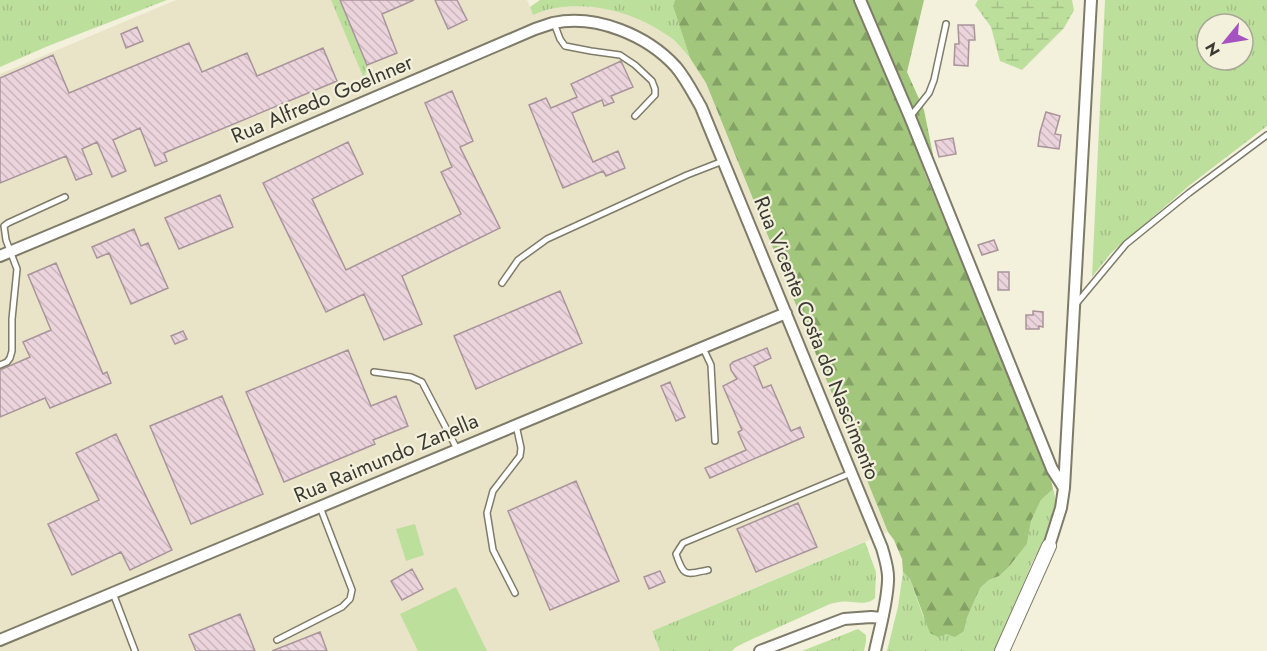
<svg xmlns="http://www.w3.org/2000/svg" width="1267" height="651" viewBox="0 0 1267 651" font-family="Jost,sans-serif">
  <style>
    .built { fill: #e9e4c8 }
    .grass { fill: url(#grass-tufts); fill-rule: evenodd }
    .forest { fill: url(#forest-firs) }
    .wetland { fill: url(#wetland-marsh) }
    .pitch { fill: #bddf9c }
    .building { fill: url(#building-back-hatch); stroke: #a9949c; stroke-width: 1.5 }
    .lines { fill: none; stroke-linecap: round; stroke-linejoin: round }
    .service-casing { stroke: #7e7b69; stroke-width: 8 }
    .minor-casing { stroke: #7e7b69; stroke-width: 14 }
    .tertiary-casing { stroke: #7e7b69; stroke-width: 16 }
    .service { stroke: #fff; stroke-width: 5 }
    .minor { stroke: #fff; stroke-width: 10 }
    .tertiary { stroke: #fff; stroke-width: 14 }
    .labels { text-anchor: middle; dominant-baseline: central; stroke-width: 4.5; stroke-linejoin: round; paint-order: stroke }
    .street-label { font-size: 21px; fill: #3b3a32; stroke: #f3f0dc }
  </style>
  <defs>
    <pattern id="grass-tufts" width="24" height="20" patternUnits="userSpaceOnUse" patternTransform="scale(1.5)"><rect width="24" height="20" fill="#bddf9c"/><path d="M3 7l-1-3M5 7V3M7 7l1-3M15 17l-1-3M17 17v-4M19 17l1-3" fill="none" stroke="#a3c087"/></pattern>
    <pattern id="forest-firs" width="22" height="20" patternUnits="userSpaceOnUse" patternTransform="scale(1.5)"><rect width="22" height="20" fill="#a1c67c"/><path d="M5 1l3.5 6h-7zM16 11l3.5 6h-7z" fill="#84a266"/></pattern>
    <pattern id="wetland-marsh" width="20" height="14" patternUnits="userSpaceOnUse" patternTransform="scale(1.5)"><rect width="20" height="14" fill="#bddf9c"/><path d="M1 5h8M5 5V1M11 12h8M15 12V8" fill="none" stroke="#a3c087"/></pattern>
    <pattern id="building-back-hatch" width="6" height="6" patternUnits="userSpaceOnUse" patternTransform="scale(1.5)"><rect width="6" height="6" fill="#ebd4dc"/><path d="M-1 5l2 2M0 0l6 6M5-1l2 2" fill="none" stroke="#cab7bd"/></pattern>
  </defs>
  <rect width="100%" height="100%" fill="#f3f0dc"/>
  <path class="built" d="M176,0H527L533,14L554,8L573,6L602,7L631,16L657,28L676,42L690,58L706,83L888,532L652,631L660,651H0V74Z"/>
  <path class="grass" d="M0,0H167L48,46L0,67Z
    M331,0H340L369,71L365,73L370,85L367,86Z
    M540,0H675L673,6L690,58C685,52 680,46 675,41C642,15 597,1 556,8C548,9 540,12 533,15L530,7Z
    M1105,0H1267V126L1190,185L1111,253L1092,277ZM1207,24H1243V60H1207Z
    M1053,489C1060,506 1049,531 1041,547C1037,554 1032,561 1030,568C1019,596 1008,624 995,651H887L898,607L903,572L910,579L923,616L946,634L964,631L967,618L980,588L989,580L999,576L1008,568L1027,544L1031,521L1041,500Z
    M865,542L876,572L875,598C866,607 852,600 840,602C837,602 834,603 830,604L746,642L736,647L732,651H660L652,631Z
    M858,629L866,635V641L864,651H802Z"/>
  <path class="forest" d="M675,0H924L907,72L924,110L933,155L924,171L1050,475L1053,489L1041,500L1031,521L1027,544L1008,568L999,576L989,580L980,588L967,618L964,631L955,637L946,634L938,637L930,633L910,579L903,572L902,559L894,540L888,532L706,83L690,58L673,6Z"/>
  <path class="wetland" d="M978,0H1072L1074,10L1064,28L1022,70L1000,61L991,27L975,5Z"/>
  <path class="pitch" d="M415,524L424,555L406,561L396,529Z
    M456,587L487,651H418L400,614Z"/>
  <path class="building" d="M340,0H414L382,14L397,53L367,65Z
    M435,0H457L467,20L448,29Z
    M958,25H974L975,40H969L968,66L954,65L955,44H959Z
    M137,27L143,41L126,48L121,34Z
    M189,43L202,72L247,53L257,76L323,48L337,81L164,153L167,161L155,166L140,128L113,140L126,171L112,177L97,142L82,149L92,174L76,180L66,156L0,183V78L53,55L69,93Z
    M621,61L633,87L611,96L614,102L604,106L602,100L572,113L593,162L618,151L625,168L606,176L603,171L563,188L529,105L546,98L551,108L577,97L571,84Z
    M452,91L473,141L460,147L500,228L402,276L422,324L384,340L364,294L326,312L263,183L348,142L363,174L312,199L346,270L461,214L441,172L452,167L425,103Z
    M1046,112L1060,116L1055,134L1061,135L1059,149L1038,146L1040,132Z
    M953,138L956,154L939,157L935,141Z
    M220,195L233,227L179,249L165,218Z
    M134,229L141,246L148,243L168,288L131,304L109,253L97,258L92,247Z
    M994,240L998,250L982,255L978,245Z
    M56,263L103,374L107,372L111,383L50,408L45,398L0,417V370L30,357L23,342L51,330L28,275Z
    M998,272H1009V290H998Z
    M560,291L582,343L476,389L454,336Z
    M1033,311L1043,312V327L1039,326V329H1026V315H1033Z
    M183,331L187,339L175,344L171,336Z
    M767,348L771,358L754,366L763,388L771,385L791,431L800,427L804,437L710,478L705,468L746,450L738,432L742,430L723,386L737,379L731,370L730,365L733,362Z
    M348,350L371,406L396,396L408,426L373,440L375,444L284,482L246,392Z
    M670,382L685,417L676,421L661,386Z
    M222,396L263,494L191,524L150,426Z
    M116,434L172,550L130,570L121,552L72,575L48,524L99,500L76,453Z
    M576,481L619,581L550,610L508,511Z
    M798,503L817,547L756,572L737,529Z
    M412,569L423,589L402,600L391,581Z
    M660,571L665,582L649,589L644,577Z
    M240,614L255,651H196L189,635Z
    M320,632L327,651H272Z"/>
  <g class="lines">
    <g class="service-casing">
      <path id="service" d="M554,23L560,39L565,46L591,51L620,55L635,65L652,81L655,89V95L635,116
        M910,117L929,93L934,80L946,24
        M502,283L518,260L547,239L687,175L723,161
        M1076,304L1126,244L1189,193L1267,135
        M703,348L711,365L715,441
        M0,365L7,362L10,358L12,351V319L17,269L6,240L4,226L8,223L65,197
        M374,372L411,377L422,382L457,449
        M708,570C685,575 684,577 676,554L683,543L851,473
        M113,593L135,651
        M515,593L493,550L487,513L493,491L520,456L521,448L516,425
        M277,640L342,607L350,599L352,590L320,507"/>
    </g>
    <g class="minor-casing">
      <path id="minor" d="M860,0L910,117L1052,469L1064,488
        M0,256L206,170L535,29C541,27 547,25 553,23C596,14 647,35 676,67C686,79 693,93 701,107L882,548C885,559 889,570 888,581C887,604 880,628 875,651
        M1049,546L1061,508L1064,488L1091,0
        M0,640L786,313
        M760,651L844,619L871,617L882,618"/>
    </g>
    <g class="tertiary-casing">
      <path id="tertiary" d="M1002,651L1049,546"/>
    </g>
    <use href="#service" class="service"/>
    <use href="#minor" class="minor"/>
    <use href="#tertiary" class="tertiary"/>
  </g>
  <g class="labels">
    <g class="street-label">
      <text transform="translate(322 99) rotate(-23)">Rua Alfredo Goelnner</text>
      <text transform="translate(817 338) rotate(68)">Rua Vicente Costa do Nascimento</text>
      <text transform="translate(386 458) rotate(-23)">Rua Raimundo Zanella</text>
    </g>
  </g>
  <g transform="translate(1225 42) rotate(240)"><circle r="28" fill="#f3f0dc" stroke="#a9a798" stroke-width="1.5"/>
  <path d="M0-4.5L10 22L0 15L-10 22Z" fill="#a653c2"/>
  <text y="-9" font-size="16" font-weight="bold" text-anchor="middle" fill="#3b3a32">N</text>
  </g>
</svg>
